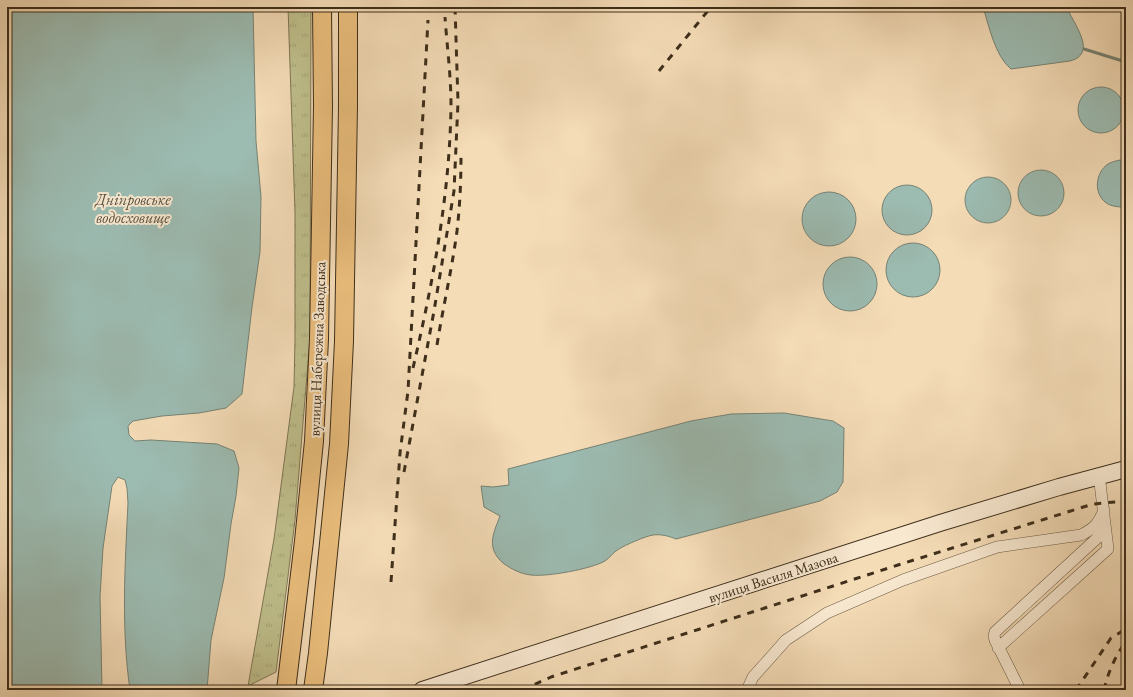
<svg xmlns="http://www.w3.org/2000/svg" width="1133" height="697" viewBox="0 0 1133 697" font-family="'EB Garamond',serif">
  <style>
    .grass { fill: url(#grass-tufts); stroke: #7e7654 }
    .water { fill: #9cbbb1; stroke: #768375 }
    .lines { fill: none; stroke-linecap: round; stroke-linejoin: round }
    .stream { stroke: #768375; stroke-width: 3 }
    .street-casing { stroke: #6c5a42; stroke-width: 12 }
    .secondary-casing { stroke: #3e2e1b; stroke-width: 18 }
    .primary-casing { stroke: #3e2e1b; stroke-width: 20 }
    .street { stroke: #f8e8d0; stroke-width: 11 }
    .secondary { stroke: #f8e8d0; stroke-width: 16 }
    .primary { stroke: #eabe7c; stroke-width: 18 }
    .rail { stroke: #3e2e1b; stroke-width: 3; stroke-dasharray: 7 7; stroke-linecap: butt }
    .labels { text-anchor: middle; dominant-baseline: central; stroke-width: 4; stroke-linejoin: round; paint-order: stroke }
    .street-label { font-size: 15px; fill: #3e2e1b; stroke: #f8e8d0 }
    .water-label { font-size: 16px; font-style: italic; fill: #565140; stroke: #f8e8d0 }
  </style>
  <defs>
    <pattern id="grass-tufts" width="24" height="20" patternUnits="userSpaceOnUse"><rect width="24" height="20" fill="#bfbf8c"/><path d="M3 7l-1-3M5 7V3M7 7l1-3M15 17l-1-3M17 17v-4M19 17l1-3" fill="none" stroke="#a5a478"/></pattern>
  </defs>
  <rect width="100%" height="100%" fill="#f4dcb7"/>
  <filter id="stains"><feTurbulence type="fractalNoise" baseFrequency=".005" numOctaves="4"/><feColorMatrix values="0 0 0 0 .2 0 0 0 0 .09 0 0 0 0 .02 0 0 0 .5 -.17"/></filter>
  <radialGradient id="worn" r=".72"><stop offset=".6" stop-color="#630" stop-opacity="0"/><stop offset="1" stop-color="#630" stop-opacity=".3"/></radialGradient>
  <path class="grass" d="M288,7H311L310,338L295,520L276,672L248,686L274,539L294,387L295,339V212Z"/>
  <path class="water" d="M7,7H253L256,141L261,197L260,252L252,307L242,394L226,408L199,413L162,416L133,421L128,426L129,435L135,441L151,440L217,444L234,451L239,468L236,496L231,524L224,578L211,640L207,690H130C121,628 125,565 128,503L127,488L125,480L118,477L112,486L103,548L100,596L102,690H7Z
    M983,7H1064L1068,10C1076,27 1097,54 1070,61L1011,69C995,56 989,26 983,7Z
    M1078 110a23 23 0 1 1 46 0a23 23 0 1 1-46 0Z
    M1120,160L1126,161V207C1119,207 1111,207 1105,202C1093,192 1096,172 1108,164C1111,162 1116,161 1120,160Z
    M1018 193a23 23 0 1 1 46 0a23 23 0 1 1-46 0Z
    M965 200a23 23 0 1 1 46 0a23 23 0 1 1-46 0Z
    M882 210a25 25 0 1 1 50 0a25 25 0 1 1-50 0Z
    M802 219a27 27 0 1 1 54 0a27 27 0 1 1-54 0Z
    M886 270a27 27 0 1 1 54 0a27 27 0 1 1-54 0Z
    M823 284a27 27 0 1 1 54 0a27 27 0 1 1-54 0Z
    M784,413L833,421L844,428L843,482L837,492L820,501L676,539C669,536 661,534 653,535C646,536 625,545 619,549C613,552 610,558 605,561C591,569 547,577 531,575C521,574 511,569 503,563C486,548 493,534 500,516L484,507L481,486L493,487L509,485L508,469L691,421L731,414Z"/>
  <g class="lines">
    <path class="stream" d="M1084,49L1126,62"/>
    <g class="street-casing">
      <path id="street" d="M998,648L1108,549L1099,475
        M747,690L753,677L786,640L827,613L903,580L997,547L1081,535C1095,528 1098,524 1104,510
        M1020,690L995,640L994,636L995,632L1106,530"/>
    </g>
    <g class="secondary-casing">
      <path id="secondary" d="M422,690L940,523L1059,487L1126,469"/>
    </g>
    <g class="primary-casing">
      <path id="primary" d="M286,690L304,541L314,441L319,339L323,106L322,7
        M313,690L318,653L339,444L344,341L348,106V7"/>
    </g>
    <use href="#street" class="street"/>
    <use href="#secondary" class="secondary"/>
    <use href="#primary" class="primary"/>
    <path class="rail" d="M659,71L711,7
      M437,345C443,307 452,269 457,231C460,205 461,180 461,155
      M413,368C433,282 450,193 451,105C451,76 447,46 445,17
      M404,472L434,311L454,191L458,102L455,7
      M391,582L400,453L408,391L428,20
      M522,690L551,677L898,565L1093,504L1126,501
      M1076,690L1111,638L1126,629
      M1104,690C1108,672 1115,657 1126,641"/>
  </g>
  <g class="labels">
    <g class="street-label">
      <text transform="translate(317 349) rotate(-88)">вулиця Набережна Заводська</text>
      <text transform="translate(773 577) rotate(-18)">вулиця Василя Мазова</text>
    </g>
    <g class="water-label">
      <text x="133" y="199">Дніпровське<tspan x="133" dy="18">водосховище</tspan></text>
    </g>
  </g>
  <rect width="1133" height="697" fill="none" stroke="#f4dcb7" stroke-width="24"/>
  <rect x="8" y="8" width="1117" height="681" fill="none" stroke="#3e2e1b" stroke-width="2"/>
  <rect x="12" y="12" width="1109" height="673" fill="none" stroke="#3e2e1b"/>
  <rect width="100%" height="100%" filter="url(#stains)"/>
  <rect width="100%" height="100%" fill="url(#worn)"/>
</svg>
